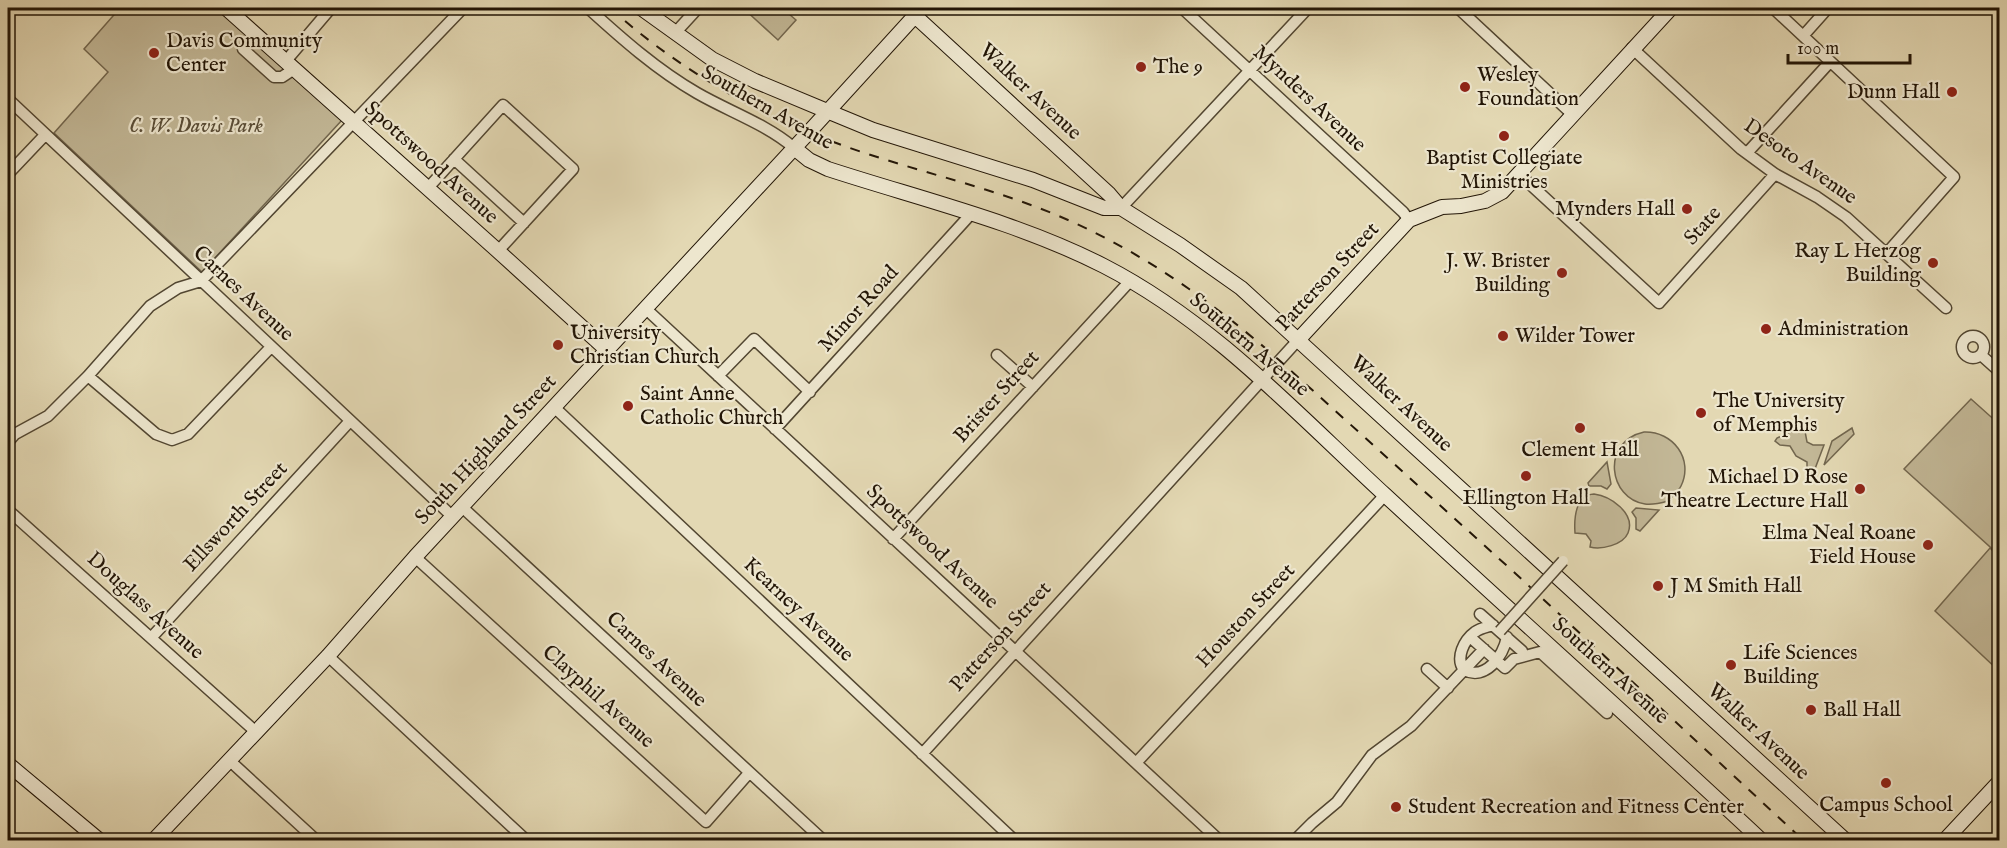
<svg xmlns="http://www.w3.org/2000/svg" width="2007" height="848" viewBox="0 0 2007 848" font-family="'IM FELL English',serif">
  <style>
    .green { fill: #c2b796; stroke: #72664e; stroke-width: 1.5 }
    .lines { fill: none; stroke-linecap: round; stroke-linejoin: round }
    .street-casing { stroke: #524631; stroke-width: 13 }
    .secondary-casing { stroke: #221506; stroke-width: 16 }
    .street { stroke: #ede6ce; stroke-width: 10 }
    .secondary { stroke: #ede6ce; stroke-width: 14 }
    .rail { stroke: #221506; stroke-width: 2; stroke-dasharray: 10 10; stroke-linecap: butt }
    .street-bridge-casing { stroke: #524631; stroke-width: 13; stroke-linecap: butt }
    .street-bridge { stroke: #ede6ce; stroke-width: 10 }
    .poi-dot { fill: #8f2418; stroke: #ede6ce; stroke-width: 2 }
    .labels { text-anchor: middle; dominant-baseline: central; stroke-width: 4.5; stroke-linejoin: round; paint-order: stroke }
    .poi-label { font-size: 21px; fill: #221506; stroke: #ede6ce; text-anchor: start }
    .street-label { font-size: 21px; fill: #221506; stroke: #ede6ce }
    .park-label { font-size: 21px; font-style: italic; fill: #5a4e38; stroke: #ede6ce }
  </style>
  <rect width="100%" height="100%" fill="#e3d8b3"/>
  <filter id="stains"><feTurbulence type="fractalNoise" baseFrequency=".00333" numOctaves="4"/><feColorMatrix values="0 0 0 0 .2 0 0 0 0 .09 0 0 0 0 .02 0 0 0 .5 -.17"/></filter>
  <radialGradient id="worn" r=".72"><stop offset=".6" stop-color="#630" stop-opacity="0"/><stop offset="1" stop-color="#630" stop-opacity=".3"/></radialGradient>
  <path class="green" d="M120,8H219L342,120L202,272L54,133L108,72L84,49Z
    M743,8H782L796,20L778,40Z
    M1971,399L1999,424V555L1904,469Z
    M1804,426L1807,442L1813,445H1824L1813,474L1807,470V462L1796,456L1790,446L1780,445L1775,441L1777,438Z
    M1852,428L1854,434L1824,465L1832,441Z
    M1644,432C1673,431 1694,459 1681,486C1678,492 1673,496 1668,501C1661,503 1653,505 1645,504C1609,499 1600,442 1644,432Z
    M1607,462L1611,484L1607,489L1601,486H1589L1588,483Z
    M1594,494C1610,496 1636,513 1628,533C1623,545 1601,550 1590,547L1591,541L1586,534L1575,533C1574,519 1575,495 1594,494Z
    M1636,508L1659,510L1640,531L1636,529V518L1632,512Z
    M1990,548L1999,557V671L1935,611Z"/>
  <g class="lines">
    <g class="street-casing">
      <path id="street" d="M588,8C621,38 657,70 697,93C728,111 766,124 793,147
        M1182,8L1403,212L1409,220
        M1458,8L1572,114
        M1773,8L1954,177L1886,254
        M675,33L698,8
        M1803,36L1828,8
        M1632,48L1741,149L1775,174L1817,197L1846,217L1946,308
        M243,49L274,77H282L294,69
        M285,62L331,8
        M8,99L453,517
        M1747,153L1830,62
        M454,159L524,223
        M8,174L45,135
        M1519,174L1659,303L1775,174
        M428,188L503,105L573,169L498,251
        M1121,208L1308,8
        M645,308L1219,840
        M1962 347a11 11 0 1 1 22 0a11 11 0 1 1-22 0Z
        M997,355L1033,387
        M1981,355L2000,372
        M88,376L156,434L172,440L188,434L271,347
        M718,376L754,339L810,392
        M554,407L1014,840
        M775,429L971,214
        M8,442L15,434L48,416L88,376L150,306L178,288L201,281L463,8
        M462,507L823,840
        M8,510L256,732
        M893,539L1130,281
        M415,557L706,822L749,773
        M1480,614L1522,651
        M1470,637L1505,668L1514,659L1540,652L1607,713
        M151,638L350,421
        M1484,649L1464,670C1486,681 1503,656 1507,637
        M328,656L526,840
        M1427,669L1448,688
        M922,754L1299,339
        M229,760L316,840
        M1136,763L1385,495
        M1295,840L1312,823L1337,802L1372,755L1411,726L1464,670C1455,658 1464,640 1475,632C1480,628 1487,627 1493,625"/>
    </g>
    <g class="secondary-casing">
      <path id="secondary" d="M226,8L498,251L607,350
        M641,8L712,59L755,81L827,111L873,130L1033,180L1104,208H1121
        M914,15L1109,194L1121,208L1180,245L1241,288L1845,840
        M793,147L809,160L828,169C920,199 1018,222 1104,266C1213,322 1296,413 1385,495C1510,611 1637,724 1761,840
        M1299,339L1409,220L1442,207L1461,206L1485,201L1502,192L1671,8
        M8,764L99,840
        M154,840L328,656L415,557L809,132L922,8
        M1945,840L2000,781"/>
    </g>
    <use href="#street" class="street"/>
    <use href="#secondary" class="secondary"/>
    <path class="rail" d="M610,8C676,67 755,114 839,144C915,172 994,187 1068,220C1147,255 1215,304 1279,360L1516,574L1803,840"/>
    <g class="street-bridge-casing">
      <path id="street-bridge" d="M1500,631L1563,561"/>
    </g>
    <use href="#street-bridge" class="street-bridge"/>
  </g>
  <g class="poi-dot">
    <circle cx="154" cy="53" r="6"/>
    <circle cx="1141" cy="67" r="6"/>
    <circle cx="1465" cy="87" r="6"/>
    <circle cx="1952" cy="92" r="6"/>
    <circle cx="1504" cy="136" r="6"/>
    <circle cx="1687" cy="209" r="6"/>
    <circle cx="1933" cy="263" r="6"/>
    <circle cx="1562" cy="273" r="6"/>
    <circle cx="1766" cy="329" r="6"/>
    <circle cx="1503" cy="336" r="6"/>
    <circle cx="558" cy="345" r="6"/>
    <circle cx="628" cy="406" r="6"/>
    <circle cx="1701" cy="413" r="6"/>
    <circle cx="1580" cy="428" r="6"/>
    <circle cx="1526" cy="476" r="6"/>
    <circle cx="1860" cy="489" r="6"/>
    <circle cx="1928" cy="545" r="6"/>
    <circle cx="1658" cy="586" r="6"/>
    <circle cx="1731" cy="665" r="6"/>
    <circle cx="1811" cy="710" r="6"/>
    <circle cx="1886" cy="783" r="6"/>
    <circle cx="1396" cy="807" r="6"/>
  </g>
  <g class="labels">
    <g class="poi-label">
      <text x="166" y="41">Davis Community<tspan x="166" dy="24">Center</tspan></text>
      <text x="1153" y="67">The 9</text>
      <text x="1477" y="75">Wesley<tspan x="1477" dy="24">Foundation</tspan></text>
      <text x="1940" y="92" text-anchor="end">Dunn Hall</text>
      <text x="1504" y="158" text-anchor="middle">Baptist Collegiate<tspan x="1504" dy="24">Ministries</tspan></text>
      <text x="1675" y="209" text-anchor="end">Mynders Hall</text>
      <text x="1921" y="251" text-anchor="end">Ray L Herzog<tspan x="1921" dy="24">Building</tspan></text>
      <text x="1550" y="261" text-anchor="end">J. W. Brister<tspan x="1550" dy="24">Building</tspan></text>
      <text x="1778" y="329">Administration</text>
      <text x="570" y="333">University<tspan x="570" dy="24">Christian Church</tspan></text>
      <text x="1515" y="336">Wilder Tower</text>
      <text x="640" y="394">Saint Anne<tspan x="640" dy="24">Catholic Church</tspan></text>
      <text x="1713" y="401">The University<tspan x="1713" dy="24">of Memphis</tspan></text>
      <text x="1580" y="450" text-anchor="middle">Clement Hall</text>
      <text x="1848" y="477" text-anchor="end">Michael D Rose<tspan x="1848" dy="24">Theatre Lecture Hall</tspan></text>
      <text x="1526" y="498" text-anchor="middle">Ellington Hall</text>
      <text x="1916" y="533" text-anchor="end">Elma Neal Roane<tspan x="1916" dy="24">Field House</tspan></text>
      <text x="1670" y="586">J M Smith Hall</text>
      <text x="1743" y="653">Life Sciences<tspan x="1743" dy="24">Building</tspan></text>
      <text x="1823" y="710">Ball Hall</text>
      <text x="1886" y="805" text-anchor="middle">Campus School</text>
      <text x="1408" y="807">Student Recreation and Fitness Center</text>
    </g>
    <g class="street-label">
      <text transform="translate(1030 92) rotate(43)">Walker Avenue</text>
      <text transform="translate(1309 99) rotate(43)">Mynders Avenue</text>
      <text transform="translate(767 108) rotate(30)">Southern Avenue</text>
      <text transform="translate(1800 162) rotate(35)">Desoto Avenue</text>
      <text transform="translate(431 163) rotate(42)">Spottswood Avenue</text>
      <text transform="translate(1703 226) rotate(-48)">State</text>
      <text transform="translate(1328 277) rotate(-47)">Patterson Street</text>
      <text transform="translate(243 294) rotate(43)">Carnes Avenue</text>
      <text transform="translate(859 309) rotate(-48)">Minor Road</text>
      <text transform="translate(1249 345) rotate(40)">Southern Avenue</text>
      <text transform="translate(997 397) rotate(-48)">Brister Street</text>
      <text transform="translate(1401 404) rotate(43)">Walker Avenue</text>
      <text transform="translate(486 450) rotate(-47)">South Highland Street</text>
      <text transform="translate(236 517) rotate(-47)">Ellsworth Street</text>
      <text transform="translate(932 547) rotate(43)">Spottswood Avenue</text>
      <text transform="translate(145 606) rotate(42)">Douglass Avenue</text>
      <text transform="translate(798 610) rotate(43)">Kearney Avenue</text>
      <text transform="translate(1246 616) rotate(-47)">Houston Street</text>
      <text transform="translate(1001 637) rotate(-48)">Patterson Street</text>
      <text transform="translate(656 660) rotate(43)">Carnes Avenue</text>
      <text transform="translate(1610 671) rotate(42)">Southern Avenue</text>
      <text transform="translate(598 697) rotate(42)">Clayphil Avenue</text>
      <text transform="translate(1758 732) rotate(43)">Walker Avenue</text>
    </g>
    <g class="park-label">
      <text x="196" y="126">C. W. Davis Park</text>
    </g>
  </g>
  <rect width="2007" height="848" fill="none" stroke="#e3d8b3" stroke-width="30"/>
  <rect x="9" y="9" width="1989" height="830" fill="none" stroke="#221506" stroke-width="3"/>
  <rect x="15" y="15" width="1977" height="818" fill="none" stroke="#221506" stroke-width="1.5"/>
  <path d="M1788 54v9h122v-9" fill="none" stroke="#221506" stroke-width="3"/>
  <text x="1797" y="54" font-size="18" fill="#221506" stroke="#ede6ce" stroke-width="4.5" paint-order="stroke">100 m</text>
  <rect width="100%" height="100%" filter="url(#stains)"/>
  <rect width="100%" height="100%" fill="url(#worn)"/>
</svg>
